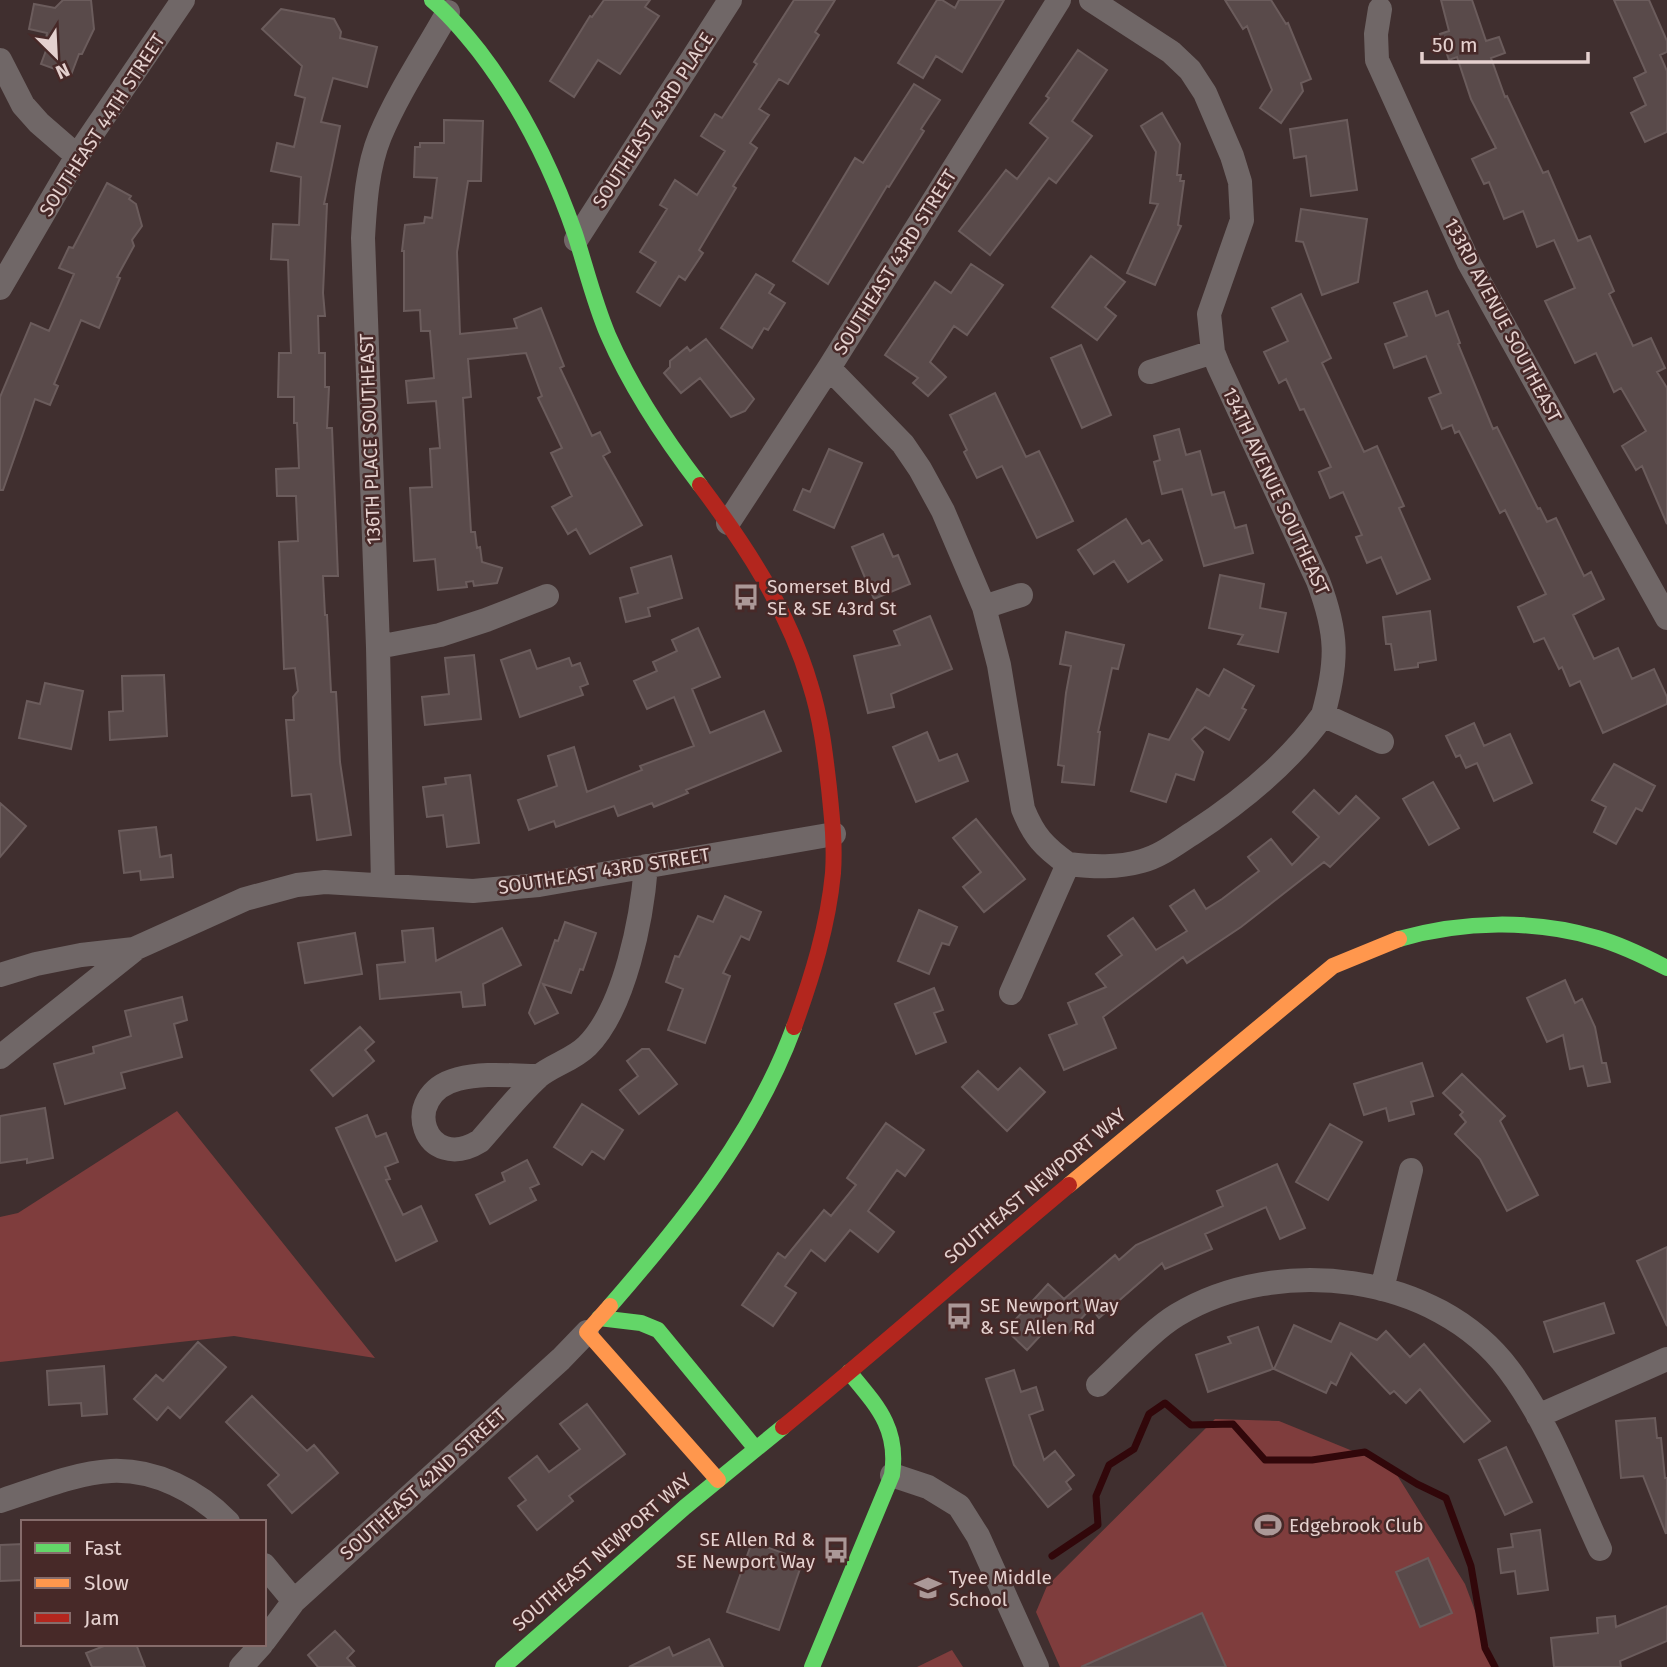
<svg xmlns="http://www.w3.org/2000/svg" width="1667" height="1667" viewBox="0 0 1667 1667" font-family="'Fira Sans',sans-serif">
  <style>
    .green { fill: #7f3d3d }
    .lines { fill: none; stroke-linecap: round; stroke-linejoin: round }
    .stream { stroke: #31070a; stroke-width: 7 }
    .building { fill: #594a4a; stroke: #6b5c5c; stroke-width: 2 }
    .street { stroke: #706767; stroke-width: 24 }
    .fast { stroke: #63d668; stroke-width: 16 }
    .slow { stroke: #ff974d; stroke-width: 16 }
    .jam { stroke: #b3261e; stroke-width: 16 }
    .labels { text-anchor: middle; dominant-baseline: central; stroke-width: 5; stroke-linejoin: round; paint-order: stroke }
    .street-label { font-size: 19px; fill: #e5d1cf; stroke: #472928 }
    .poi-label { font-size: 19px; fill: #e5d1cf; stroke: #472928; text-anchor: start }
  </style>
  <rect width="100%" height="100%" fill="#402f2f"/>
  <path class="green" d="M177,1111L375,1358L234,1336L0,1362V1217L18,1213Z
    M1215,1419L1279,1421L1392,1467L1465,1584L1496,1667H1060L1036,1612L1047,1586Z
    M952,1650L963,1667H917Z"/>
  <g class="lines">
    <path class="stream" d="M1052,1556L1098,1525L1096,1496L1109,1465L1134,1449L1149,1414L1165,1403L1191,1425L1233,1424L1265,1460H1312L1365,1452L1417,1484L1446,1498L1471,1566L1485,1648L1495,1667"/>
  </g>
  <path class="building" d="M63,0H91L94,29L82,54H79L71,75L41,64L50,40L46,39L47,33L29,29L34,4L55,8Z
    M604,0H650L645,7L659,16L620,74L598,60L574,97L550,81L590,16L592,17Z
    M794,0H835L815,32L819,35L788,84L779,79L759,109L769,115L750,143L757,148L733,186L736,188L699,250L703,253L685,280L679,276L660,306L637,292L656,262L640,252L667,209L660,205L675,180L697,195L725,151L701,136L715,114L722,118L757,64L754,62Z
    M937,0H942L955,8L959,0H1004L962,72L936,56L923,78L898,63Z
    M1225,0H1271L1286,24L1288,23L1311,79L1301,83L1303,91L1281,123L1260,108L1272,90L1247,26L1243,29Z
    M1441,0H1472L1486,41L1499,37L1505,53L1491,58L1505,97L1507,96L1543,173L1548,171L1578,241L1590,236L1614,291L1609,294L1633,346L1651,338L1665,368L1657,372L1667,388V524L1642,466L1636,470L1622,446L1646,431L1621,388L1614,392L1596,353L1575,363L1545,301L1575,288L1554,240L1537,247L1523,211L1504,219L1489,182L1484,184L1472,159L1496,148L1471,99L1457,57L1449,60L1440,34L1449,31Z
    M1614,0H1649L1667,41V52L1660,55L1667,71V132L1645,142L1631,113L1646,105L1634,78L1646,72Z
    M281,9L334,19L341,32L340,38L377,47L367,87L333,78L321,122L340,126L324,204H327L323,293L325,316H318L319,353H325V387H329L327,428H332L338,576H323L325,615H327L331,692H336L340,762L351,835L317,840L311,794L292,796L286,720H294L293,697L298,691L295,668L284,669L279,542L298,541L296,496H277L276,469L299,468L297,423H294V397H278L279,353H291L288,260L271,259L273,224L299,225L301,177L271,171L277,143L294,147L305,98L295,95L302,66L262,29Z
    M1078,50L1107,70L1072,121L1092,136L1056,183L1049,178L990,255L959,231L1006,170L1017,179L1048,138L1030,123L1049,98L1046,96Z
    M914,84L940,100L921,129L924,131L889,187L887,186L828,284L793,261L855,158L863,163Z
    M1162,113L1180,144L1177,175H1181L1180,181H1184L1178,225L1181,226L1155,285L1127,273L1158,204L1150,203L1156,152L1141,126Z
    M444,120L483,121L481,181H468L457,252L460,334L517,328L514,319L541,308L564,366L560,368L592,436L600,432L610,452L603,456L642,525L590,554L576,529L568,534L552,507L572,496L551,453L562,448L538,398L542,396L526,353L468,359L471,397L463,398L471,532H475L477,548L480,547L482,562L502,568L497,583L474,586L473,581L466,582L467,587L438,590L435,559L414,561L410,488L432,487L430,449L440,448L436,401L408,403L406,381L434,378L430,331H421L420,310L404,311V251H402L405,225L424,223L425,217L432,218L437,178L414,177L415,147H420V143H444Z
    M1347,120L1357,190L1311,196L1306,156L1294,158L1290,129Z
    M107,183L131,196L129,199L136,204L142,226L132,240L134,246L117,277L120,278L99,328L81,320L54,384L58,386L50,405L35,399L3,490H0V397L31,323L49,331L74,274L59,268L69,247L73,248Z
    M1301,209L1367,219L1358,282L1322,295L1303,242L1296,241Z
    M1091,256L1125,282L1105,307L1116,316L1097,340L1052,307Z
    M971,264L1003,285L967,335L954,326L930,362L946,377L928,396L913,383L918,378L885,355L935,282L951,293Z
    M756,274L774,285L769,293L785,303L768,330L764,328L752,348L721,328Z
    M1427,291L1436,316L1448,311L1460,343L1458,344L1493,429L1497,427L1538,509L1540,508L1547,522L1556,518L1584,576L1591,572L1604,599L1573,615L1594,659L1618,648L1632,679L1654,669L1667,697V704L1603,733L1580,681L1570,686L1562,667L1559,669L1544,638L1534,642L1518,607L1546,594L1505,510L1500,513L1459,431L1455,433L1452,425L1442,429L1429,398L1441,393L1426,356L1394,368L1385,344L1407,336L1394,303Z
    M1301,294L1331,358L1322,363L1364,452L1377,446L1404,506L1399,508L1430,579L1397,594L1381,557L1367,563L1356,537L1362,535L1343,492L1330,498L1319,472L1331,467L1304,409L1300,410L1286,379L1279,383L1264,352L1288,341L1272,308Z
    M706,339L754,399L745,411L731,417L700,378L681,393L664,373L670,367V361L687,347L690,351Z
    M1081,345L1111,415L1082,428L1051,358Z
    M995,393L1026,457L1039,451L1073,521L1037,538L1002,466L977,478L964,452L967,450L950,415Z
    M1179,429L1186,455L1200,451L1212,495L1224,492L1235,528L1246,525L1253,553L1204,566L1182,489L1162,494L1154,462L1160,460L1154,436Z
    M829,449L862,463L834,528L794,510L803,489L810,492Z
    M1126,519L1142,544L1149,540L1162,560L1128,582L1114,561L1094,574L1078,550Z
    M883,534L893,557L898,555L910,584L874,599L852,547Z
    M671,556L682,598L648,608L650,616L626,622L620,598L638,593L631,568Z
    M1220,575L1264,584L1260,608L1286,613L1278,652L1238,644L1243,635L1209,628Z
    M1430,611L1436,660L1418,663V667L1395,670L1391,644H1386L1383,617Z
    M930,616L952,669L891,694L894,707L868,713L854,656L900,645L894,631Z
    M698,628L720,677L692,689L710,733L764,711L781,751L686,790L688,793L654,807L652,803L618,816L614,806L556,827L554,821L529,830L518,800L557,786L548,756L574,747L587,792L642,770L640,766L694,746L674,697L647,709L634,681L657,671L653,662L677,651L672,640Z
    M1066,632L1124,645L1118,669L1112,668L1098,732H1100L1094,785L1062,782L1064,766L1058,765L1066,693L1071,666L1060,664Z
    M530,650L537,669L569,658L572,666L580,663L588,684L580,687L583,695L520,717L501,660Z
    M474,655L481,719L425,725L422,697L449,694L445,658Z
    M1224,669L1254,686L1242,708L1246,710L1229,740L1205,727L1192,739L1203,752L1194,780L1176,774L1166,802L1131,791L1149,734L1169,740L1197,689L1209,696Z
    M164,675L167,736L110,740L109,712L123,711L122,676Z
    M45,683L83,691L71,749L19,738L27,701L40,704Z
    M1474,723L1484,746L1510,734L1532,783L1494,801L1477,763L1466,768L1460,755L1456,757L1446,736Z
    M927,732L939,761L957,754L968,781L916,802L893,747Z
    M1614,764L1655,786L1642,811L1636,808L1616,844L1594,832L1606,807L1592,800Z
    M470,775L479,843L447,847L443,815L427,817L423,787L446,784L445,778Z
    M1433,782L1459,828L1429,845L1403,799Z
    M1314,790L1339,814L1356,796L1379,818L1330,867L1324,862L1241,927L1187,963L1183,957L1103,1017L1116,1048L1064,1070L1049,1035L1077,1024L1068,1003L1106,987L1096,974L1122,955L1108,936L1133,918L1156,950L1187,931L1170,906L1194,890L1206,909L1222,899L1259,871L1248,857L1271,839L1292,865L1319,837L1293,812Z
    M0,803L26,826L0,857Z
    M976,819L1025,879L984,912L963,887L981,872L953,838Z
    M156,827L160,857L171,855L173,877L141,880L140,871L124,873L119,831Z
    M725,896L761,912L749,940L741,936L723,973L730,976L705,1043L668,1030L683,989L666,982L675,956L679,957L698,916L713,922Z
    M919,910L957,927L949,945L942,943L929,974L898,961Z
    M565,922L596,933L583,970L580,969L571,993L543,984L558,1013L535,1024L529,1013L555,940L558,941Z
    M433,928L436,961L502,928L521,965L483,984L485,1005L463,1007L461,992L380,999L377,965L405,962L402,931Z
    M355,933L362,974L305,983L298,943Z
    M1565,980L1575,1003L1582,999L1595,1027L1602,1063H1606L1610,1082L1588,1086L1583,1066L1570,1069L1563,1035L1547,1042L1527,998Z
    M934,988L943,1010L934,1013L946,1042L916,1054L895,1004Z
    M182,997L187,1020L174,1024L182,1057L121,1073L125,1088L65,1104L54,1064L94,1053L93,1047L131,1036L125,1011Z
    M360,1027L374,1042L365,1050L374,1061L333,1096L311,1070Z
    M642,1049H649L677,1084L639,1114L620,1090L638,1076L627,1061Z
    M1422,1063L1433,1096L1411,1102L1414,1114L1389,1121L1386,1108L1364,1115L1354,1084Z
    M1020,1068L1045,1092L1007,1131L962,1087L978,1071L998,1090Z
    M1462,1074L1505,1116L1500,1121L1538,1195L1507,1211L1480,1159L1455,1134L1466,1122L1460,1115L1463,1112L1443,1093Z
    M582,1104L623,1130L604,1159L592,1151L582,1165L554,1147Z
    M45,1108L53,1158L27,1163V1159L0,1163V1116Z
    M367,1115L376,1137L386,1133L398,1162L385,1167L390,1179L386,1180L403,1215L421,1206L437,1241L396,1261L336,1128Z
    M886,1123L924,1150L905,1176L897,1170L868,1211L894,1232L878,1252L850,1230L825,1261L811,1250L785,1286L796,1293L773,1326L742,1305L778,1253L785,1258L824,1210L831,1216L856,1185L847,1178Z
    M1330,1124L1362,1142L1328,1200L1296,1182Z
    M527,1160L539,1184L530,1188L536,1200L490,1224L476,1195L505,1181L502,1173Z
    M1277,1164L1305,1228L1280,1239L1266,1207L1205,1234L1212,1249L1165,1269L1162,1263L1099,1318L1091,1308L1066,1335L1053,1322L1027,1350L1006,1330L1048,1284L1064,1299L1115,1255L1119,1260L1136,1245L1223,1206L1217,1191Z
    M1667,1247V1326L1637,1261Z
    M1604,1303L1614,1333L1554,1352L1544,1322Z
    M1340,1323L1377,1340L1386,1331L1410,1357L1424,1344L1490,1421L1464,1442L1420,1389L1406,1403L1394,1391L1390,1394L1351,1353L1336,1385L1331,1382L1326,1393L1274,1369L1294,1325L1331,1342Z
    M1258,1327L1273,1369L1208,1392L1196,1355L1231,1343L1228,1337Z
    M198,1342L226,1367L180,1418L168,1407L157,1420L134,1399L156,1375L163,1381Z
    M104,1366L107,1414L82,1416L81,1403L49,1405L47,1371Z
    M1014,1370L1021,1392L1036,1387L1043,1410L1029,1415L1044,1460L1055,1451L1074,1475L1066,1482L1071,1489L1048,1507L1014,1465L986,1379Z
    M252,1396L307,1451L314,1445L338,1473L292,1513L268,1485L279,1475L226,1422Z
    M587,1404L625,1454L569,1496L573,1501L537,1530L518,1506L526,1500L509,1478L537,1456L549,1472L580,1449L560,1424Z
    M1655,1418L1657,1438H1661L1665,1478H1667L1666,1534L1643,1476L1621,1478L1616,1421Z
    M1506,1447L1532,1502L1505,1515L1479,1460Z
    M1540,1530L1548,1590L1518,1594L1515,1571L1501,1573L1498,1549L1513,1547L1511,1534Z
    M752,1542L803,1560L779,1630L727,1612Z
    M23,1544V1580L0,1581V1545Z
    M1428,1558L1452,1613L1420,1627L1396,1572Z
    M1667,1606V1641L1620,1661L1621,1667H1554L1551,1638L1598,1633L1597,1618L1615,1616L1616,1627Z
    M1202,1613L1226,1667H1081Z
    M335,1631L354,1651L347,1658L355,1667H318L308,1655Z
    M709,1639L723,1667H629L669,1647L673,1656Z
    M109,1644H136L145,1667H92L86,1653Z"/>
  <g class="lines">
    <path class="street" d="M1091,0L1171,52L1190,70L1205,93L1232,156L1240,182L1242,220L1209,314L1213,352L1219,367L1318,581C1338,634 1338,661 1323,715
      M1380,9L1376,34L1377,60L1469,263L1667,618
      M0,60L23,105L39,123L77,156
      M576,240L730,0
      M0,288L77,156L183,0
      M829,368L903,444L920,469L943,511L984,607L999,665L1023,809C1034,836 1044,847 1068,864
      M1150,372L1213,352
      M728,523L829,368L1059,0
      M984,607L1021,595
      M378,647L440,635L486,620L547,596
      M383,885L378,647L363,238C365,204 367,168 380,136C398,93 425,53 448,12
      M0,975L36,964L81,955L134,949L245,899L297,885L325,882L473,891L539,885L834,834
      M1011,993L1068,864C1094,867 1117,868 1142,861C1161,856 1177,843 1193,833C1242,801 1289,763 1323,715L1382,742
      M0,1057L134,950
      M539,1076C513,1076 484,1072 458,1079C397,1095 425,1175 480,1141C499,1120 517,1096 538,1077C552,1065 573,1060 587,1046C625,1008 642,918 646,866
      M1382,1289L1411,1170
      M1098,1385C1120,1365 1152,1330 1177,1315C1278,1254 1437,1273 1509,1370C1549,1423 1572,1489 1600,1549
      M1538,1416L1667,1359
      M892,1475L928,1487L959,1506L978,1536L1037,1667
      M0,1501C35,1490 74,1473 111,1471C155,1469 198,1491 228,1522
      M264,1565L294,1601
      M264,1641L294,1601L561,1359L587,1332
      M241,1667L262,1644"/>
    <path class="fast" d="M432,0C450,15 464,32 479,51C522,107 552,168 575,234C586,268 594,302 608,335C632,390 664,438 700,485
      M1399,939C1462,921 1534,919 1597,938C1622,945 1644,956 1667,968
      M610,1306C684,1221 755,1133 794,1027
      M599,1318L641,1323L658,1330L756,1449
      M503,1667L685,1507L783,1427
      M812,1667L892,1475C899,1428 877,1406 849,1372"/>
    <path class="slow" d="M1069,1185L1333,966L1399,939
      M610,1306L587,1332L718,1480"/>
    <path class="jam" d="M700,485C746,546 788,610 810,684C821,718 825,753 829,788C832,817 835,844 833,873C828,926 812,977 794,1027
      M783,1427C880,1348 973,1265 1069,1185"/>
  </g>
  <defs>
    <g id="bus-bare" transform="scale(2.1)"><path d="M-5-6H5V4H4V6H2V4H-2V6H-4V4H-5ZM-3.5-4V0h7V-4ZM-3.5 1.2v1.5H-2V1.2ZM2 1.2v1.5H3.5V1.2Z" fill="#ab9897" stroke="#472928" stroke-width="2.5" paint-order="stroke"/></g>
    <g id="stadium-bare" transform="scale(2.1)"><path d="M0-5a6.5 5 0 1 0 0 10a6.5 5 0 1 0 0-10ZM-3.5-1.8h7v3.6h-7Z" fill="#ab9897" stroke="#472928" stroke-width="2.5" paint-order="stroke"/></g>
    <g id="school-bare" transform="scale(2.1)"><path d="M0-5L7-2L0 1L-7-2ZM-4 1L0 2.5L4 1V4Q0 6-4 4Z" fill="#ab9897" stroke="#472928" stroke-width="2.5" paint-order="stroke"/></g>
  </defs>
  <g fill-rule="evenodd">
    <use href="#bus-bare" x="746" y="597"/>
    <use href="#bus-bare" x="959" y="1316"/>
    <use href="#stadium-bare" x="1268" y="1525"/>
    <use href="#bus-bare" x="836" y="1550"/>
    <use href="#school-bare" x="928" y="1588"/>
  </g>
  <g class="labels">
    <g class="street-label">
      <text transform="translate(653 120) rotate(-57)">SOUTHEAST 43RD PLACE</text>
      <text transform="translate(102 125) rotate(-57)">SOUTHEAST 44TH STREET</text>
      <text transform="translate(895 262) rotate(-58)">SOUTHEAST 43RD STREET</text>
      <text transform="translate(1503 320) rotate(62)">133RD AVENUE SOUTHEAST</text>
      <text transform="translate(370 439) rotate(-92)">136TH PLACE SOUTHEAST</text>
      <text transform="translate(1276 491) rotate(65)">134TH AVENUE SOUTHEAST</text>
      <text transform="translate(604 871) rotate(-9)">SOUTHEAST 43RD STREET</text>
      <text transform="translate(1035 1186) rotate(-40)">SOUTHEAST NEWPORT WAY</text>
      <text transform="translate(423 1484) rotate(-42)">SOUTHEAST 42ND STREET</text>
      <text transform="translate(602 1552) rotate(-41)">SOUTHEAST NEWPORT WAY</text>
    </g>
    <g class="poi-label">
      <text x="767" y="586">Somerset Blvd<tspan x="767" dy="22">SE &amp; SE 43rd St</tspan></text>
      <text x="980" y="1305">SE Newport Way<tspan x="980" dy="22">&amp; SE Allen Rd</tspan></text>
      <text x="1289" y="1525">Edgebrook Club</text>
      <text x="815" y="1539" text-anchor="end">SE Allen Rd &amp;<tspan x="815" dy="22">SE Newport Way</tspan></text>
      <text x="949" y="1577">Tyee Middle<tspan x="949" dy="22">School</tspan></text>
    </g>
  </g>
  <rect x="21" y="1520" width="245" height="126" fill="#472928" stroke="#866c6b" stroke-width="2"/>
  <rect x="35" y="1543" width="35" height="10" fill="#63d668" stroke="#866c6b" stroke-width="2"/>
  <text x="84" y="1555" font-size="21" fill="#e5d1cf">Fast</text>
  <rect x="35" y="1578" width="35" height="10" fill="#ff974d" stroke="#866c6b" stroke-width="2"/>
  <text x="84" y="1590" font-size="21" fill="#e5d1cf">Slow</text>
  <rect x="35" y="1613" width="35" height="10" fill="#b3261e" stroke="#866c6b" stroke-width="2"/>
  <text x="84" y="1625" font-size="21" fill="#e5d1cf">Jam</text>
  <g transform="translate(56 56) rotate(156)" stroke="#472928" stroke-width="5" paint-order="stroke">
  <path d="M0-5L12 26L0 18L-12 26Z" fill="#e5d1cf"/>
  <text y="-10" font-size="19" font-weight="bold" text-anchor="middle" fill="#e5d1cf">N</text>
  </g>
  <path d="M1422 52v10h166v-10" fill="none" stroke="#e5d1cf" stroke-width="3.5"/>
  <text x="1432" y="52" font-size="21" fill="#e5d1cf" stroke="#472928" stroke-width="5" paint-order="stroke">50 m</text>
</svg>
